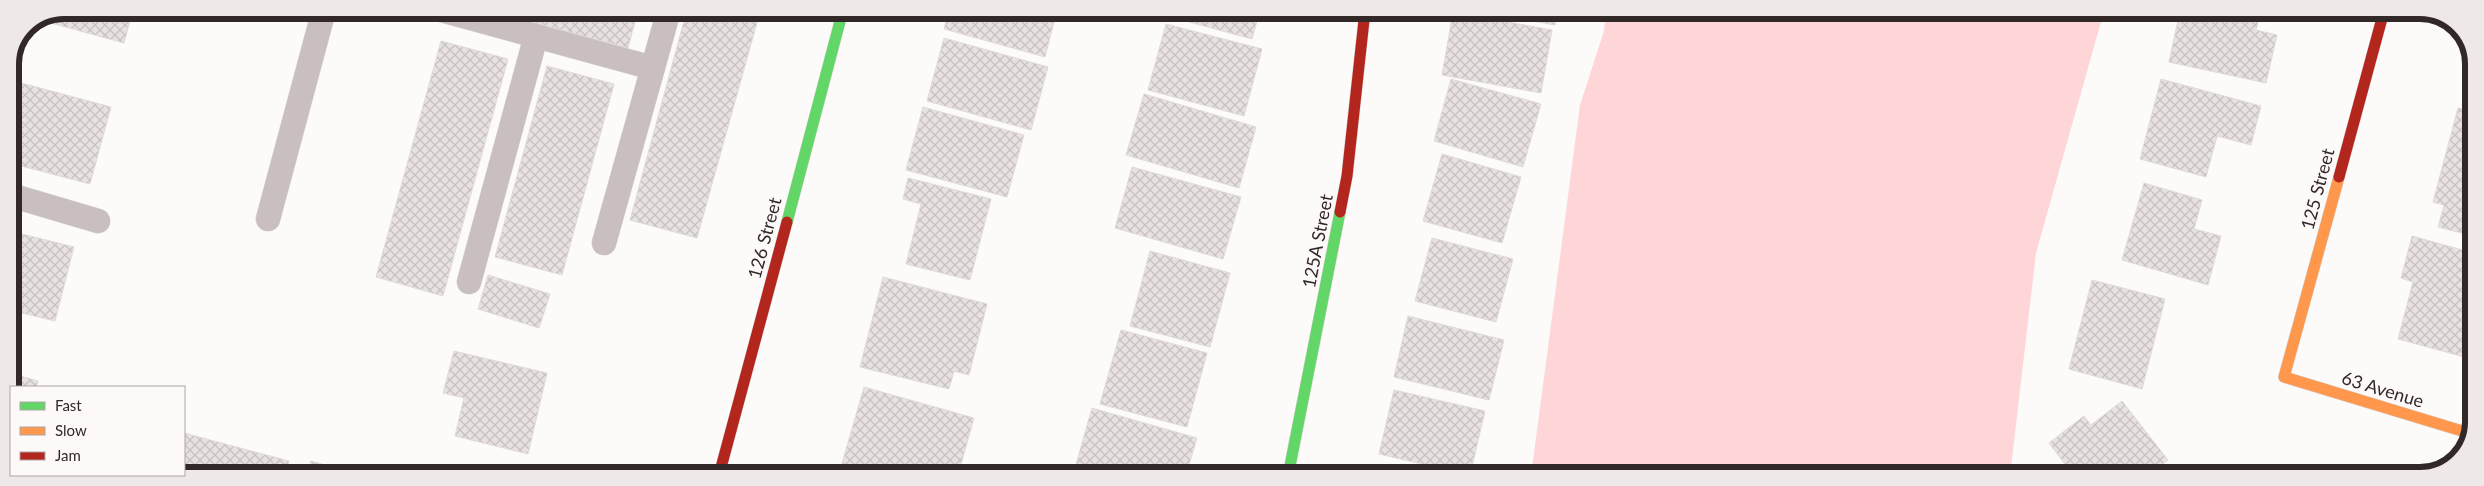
<svg xmlns="http://www.w3.org/2000/svg" width="2484" height="486" viewBox="0 0 2484 486" font-family="Lato,sans-serif">
  <style>
    .park { fill: #fed6d7 }
    .building { fill: url(#building-cross-hatch); stroke: #e1dada }
    .lines { fill: none; stroke-linecap: round; stroke-linejoin: round }
    .lane-casing { stroke: #d8d5d5; stroke-width: 25 }
    .fast-casing { stroke: #d8d5d5; stroke-width: 12 }
    .slow-casing { stroke: #d8d5d5; stroke-width: 12 }
    .jam-casing { stroke: #d8d5d5; stroke-width: 12 }
    .lane { stroke: #cabfbf; stroke-width: 24 }
    .fast { stroke: #63d668; stroke-width: 11 }
    .slow { stroke: #ff974d; stroke-width: 11 }
    .jam { stroke: #b3261e; stroke-width: 11 }
    .labels { text-anchor: middle; dominant-baseline: central; stroke-width: 4.5; stroke-linejoin: round; paint-order: stroke }
    .street-label { font-size: 18px; fill: #322828; stroke: #fef9f9 }
    .rim { fill: none; stroke: #322828; stroke-width: 6 }
  </style>
  <defs>
    <pattern id="building-cross-hatch" width="8" height="8" patternUnits="userSpaceOnUse" patternTransform="scale(1.25)"><rect width="8" height="8" fill="#e8e1e1"/><path d="M0 0l8 8M0 8l8-8" fill="none" stroke="#c7c1c1"/></pattern>
  </defs>
  <rect width="100%" height="100%" fill="#fdfafa"/>
  <path class="park" d="M1606,11H2104L2036,253L2010,476H1531L1580,105L1604,31Z"/>
  <path class="building" d="M64,10H133L124,43L40,20Z
    M523,10H638L628,48L521,19Z
    M687,10H725L758,19L697,238L630,220Z
    M949,10H1057L1045,57L944,29Z
    M1145,10H1260L1252,39Z
    M1476,11H1557L1555,25Z
    M2180,11H2261L2256,30L2277,35L2266,83L2169,62Z
    M1453,12L1552,30L1541,93L1442,75Z
    M1166,24L1262,49L1244,116L1148,90Z
    M944,38L1048,67L1031,130L927,101Z
    M441,41L508,59L443,296L376,277Z
    M547,66L614,84L562,275L495,257Z
    M1451,79L1541,104L1523,167L1434,141Z
    M2161,79L2261,106L2251,145L2217,136L2206,177L2140,159Z
    M10,80L111,107L90,184L10,163Z
    M1144,94L1256,127L1239,188L1126,155Z
    M923,107L1024,135L1007,197L906,170Z
    M2458,108L2473,112V236L2438,227L2444,205L2433,202Z
    M1442,154L1521,177L1502,243L1423,221Z
    M1132,167L1241,197L1223,259L1115,228Z
    M908,178L991,199L970,280L906,264L921,204L903,199Z
    M2144,183L2202,200L2194,229L2221,236L2208,285L2122,260Z
    M10,231L74,247L55,321L10,310Z
    M2412,236L2473,253V338L2468,358L2398,339L2413,282L2401,278Z
    M1432,238L1513,259L1496,322L1415,301Z
    M1150,251L1230,273L1210,347L1130,326Z
    M488,275L550,294L539,328L478,309Z
    M883,277L987,304L969,375L954,371L949,389L860,367Z
    M2092,280L2165,299L2142,389L2069,369Z
    M1408,316L1504,340L1489,400L1394,377Z
    M1121,330L1207,353L1187,427L1100,404Z
    M454,351L547,373L528,454L455,436L464,398L443,393Z
    M10,373L38,381L36,387H11V431Z
    M864,387L974,418L958,475L934,473V475L839,474Z
    M1394,390L1485,411L1470,475L1379,454Z
    M2122,401L2168,460L2147,476H2074L2049,443L2084,416L2091,425Z
    M1092,408L1197,438L1186,475H1073Z
    M184,433L289,461L285,475H75H184Z
    M311,461L361,475H307Z"/>
  <g class="lines">
    <g class="lane-casing">
      <path id="lane" d="M441,10L653,68
        M10,195L98,221
        M268,219L324,10
        M604,243L669,10
        M469,282L536,36"/>
    </g>
    <g class="fast-casing">
      <path id="fast" d="M787,222L843,10
        M1288,476L1340,212"/>
    </g>
    <g class="slow-casing">
      <path id="slow" d="M2339,177L2284,377L2472,434"/>
    </g>
    <g class="jam-casing">
      <path id="jam" d="M2339,177L2384,11
        M1340,212L1347,176L1365,11
        M719,475L787,222"/>
    </g>
    <use href="#lane" class="lane"/>
    <use href="#fast" class="fast"/>
    <use href="#slow" class="slow"/>
    <use href="#jam" class="jam"/>
  </g>
  <g class="labels">
    <g class="street-label">
      <text transform="translate(2317 189) rotate(-75)">125 Street</text>
      <text transform="translate(764 238) rotate(-75)">126 Street</text>
      <text transform="translate(1317 241) rotate(-79)">125A Street</text>
      <text transform="translate(2383 389) rotate(17)">63 Avenue</text>
    </g>
  </g>
  <path d="M0 0H2484V486H0ZM64 19H2420A45 45 0 0 1 2465 64V422A45 45 0 0 1 2420 467H64A45 45 0 0 1 19 422V64A45 45 0 0 1 64 19Z" fill="#eee8e8" fill-rule="evenodd"/>
  <path class="rim" d="M64 19H2420A45 45 0 0 1 2465 64V422A45 45 0 0 1 2420 467H64A45 45 0 0 1 19 422V64A45 45 0 0 1 64 19Z"/>
  <rect x="10" y="386" width="175" height="90" fill="#fef9f9" stroke="#aca5a5"/>
  <rect x="20" y="402" width="25" height="8" fill="#63d668" stroke="#aca5a5"/>
  <text x="55" y="411" font-size="15" fill="#322828">Fast</text>
  <rect x="20" y="427" width="25" height="8" fill="#ff974d" stroke="#aca5a5"/>
  <text x="55" y="436" font-size="15" fill="#322828">Slow</text>
  <rect x="20" y="452" width="25" height="8" fill="#b3261e" stroke="#aca5a5"/>
  <text x="55" y="461" font-size="15" fill="#322828">Jam</text>
</svg>
